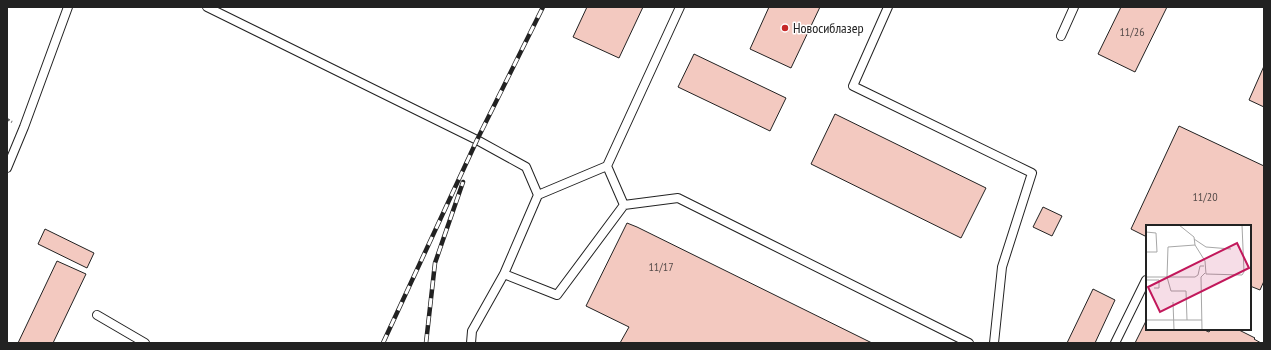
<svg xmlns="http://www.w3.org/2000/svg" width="1271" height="350" viewBox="0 0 1271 350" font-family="'PT Sans Narrow',sans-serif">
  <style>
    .building { fill: #f3c9c0; stroke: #222 }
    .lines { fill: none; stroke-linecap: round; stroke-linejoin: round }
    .service-casing { stroke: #222; stroke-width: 10 }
    .path { stroke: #646464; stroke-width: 2.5; stroke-dasharray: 3 2; stroke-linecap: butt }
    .service { stroke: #fff; stroke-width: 8 }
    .rail-casing { stroke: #222; stroke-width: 4.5 }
    .rail { stroke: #fff; stroke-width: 3; stroke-dasharray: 9; stroke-linecap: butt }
    .poi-dot { fill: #c62828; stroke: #fff; stroke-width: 1.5 }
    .labels { text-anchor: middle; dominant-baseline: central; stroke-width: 3; stroke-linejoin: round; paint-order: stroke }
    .number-label { font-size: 12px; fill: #564c4a }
    .poi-label { font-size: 14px; fill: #222; stroke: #fff; text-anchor: start }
    .inset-road { fill: none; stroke: #a7a7a7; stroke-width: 1 }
    .view { fill: #c2185b; fill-opacity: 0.15; stroke: #c2185b; stroke-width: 2 }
    .inset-edge { fill: none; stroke: #222; stroke-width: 2 }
  </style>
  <rect width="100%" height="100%" fill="#fff"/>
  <path class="building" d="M587,7H643L619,58L573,37Z
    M769,7H820L791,68L750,49Z
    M1121,7H1167L1135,72L1098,54Z
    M694,54L786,98L770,131L678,87Z
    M1264,66V107L1249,100Z
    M835,114L986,188L961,238L811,164Z
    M1179,126L1264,166V281L1260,290L1250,286V226H1147V237L1131,229Z
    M1043,207L1062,216L1052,236L1033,227Z
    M627,223L637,227L872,343H620L629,327L586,306Z
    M45,229L94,253L87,268L38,244Z
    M57,261L86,274L53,343H18Z
    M1093,289L1115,300L1095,343H1067Z
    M1147,319V329H1202L1209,332L1211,329H1237L1255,338L1254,339L1261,343H1135Z"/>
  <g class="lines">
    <g class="service-casing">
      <path id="service" d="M207,7L477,140L526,167L538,195L504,274L472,331L471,343
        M888,7L853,86L1032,173L1002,267L994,343
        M1061,36L1074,7
        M607,166L624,205
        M7,168L24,127L68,7
        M538,195L607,166L680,7
        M504,274L557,295L624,205L678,198L969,343
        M97,315L145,343
        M1115,343L1146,280H1147"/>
    </g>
    <path class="path" d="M7,119L12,122"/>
    <use href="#service" class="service"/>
    <g class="rail-casing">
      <path id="rail" d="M383,343L477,140L543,7
        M426,343L435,263L463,182"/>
    </g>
    <use href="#rail" class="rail"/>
  </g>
  <circle class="poi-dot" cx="785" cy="28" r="4"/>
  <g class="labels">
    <g class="number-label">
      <text x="1132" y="31">11/26</text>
      <text x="1205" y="196">11/20</text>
      <text x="661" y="266">11/17</text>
    </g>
    <g class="poi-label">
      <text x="793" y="28">Новосиблазер</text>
    </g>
  </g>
  <g transform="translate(1146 225)">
    <rect width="105" height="105" fill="#fff"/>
    <path class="inset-road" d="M33,0L48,12L49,20L59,36L60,49L96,50L98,47L96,0M0,7L10,8L11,27H0M48,14L60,22L85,24M0,52H49L52,50L54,41H58M0,55H13V63H8M27,77L28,105M0,95H56M41,95L40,66H25L21,52L22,22L49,20M56,105L55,52L59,48"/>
    <path class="view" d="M91,18L103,43L14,87L2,62Z"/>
    <rect width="105" height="105" class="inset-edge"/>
  </g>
  <rect width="1271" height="350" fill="none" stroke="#222222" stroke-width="16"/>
</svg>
